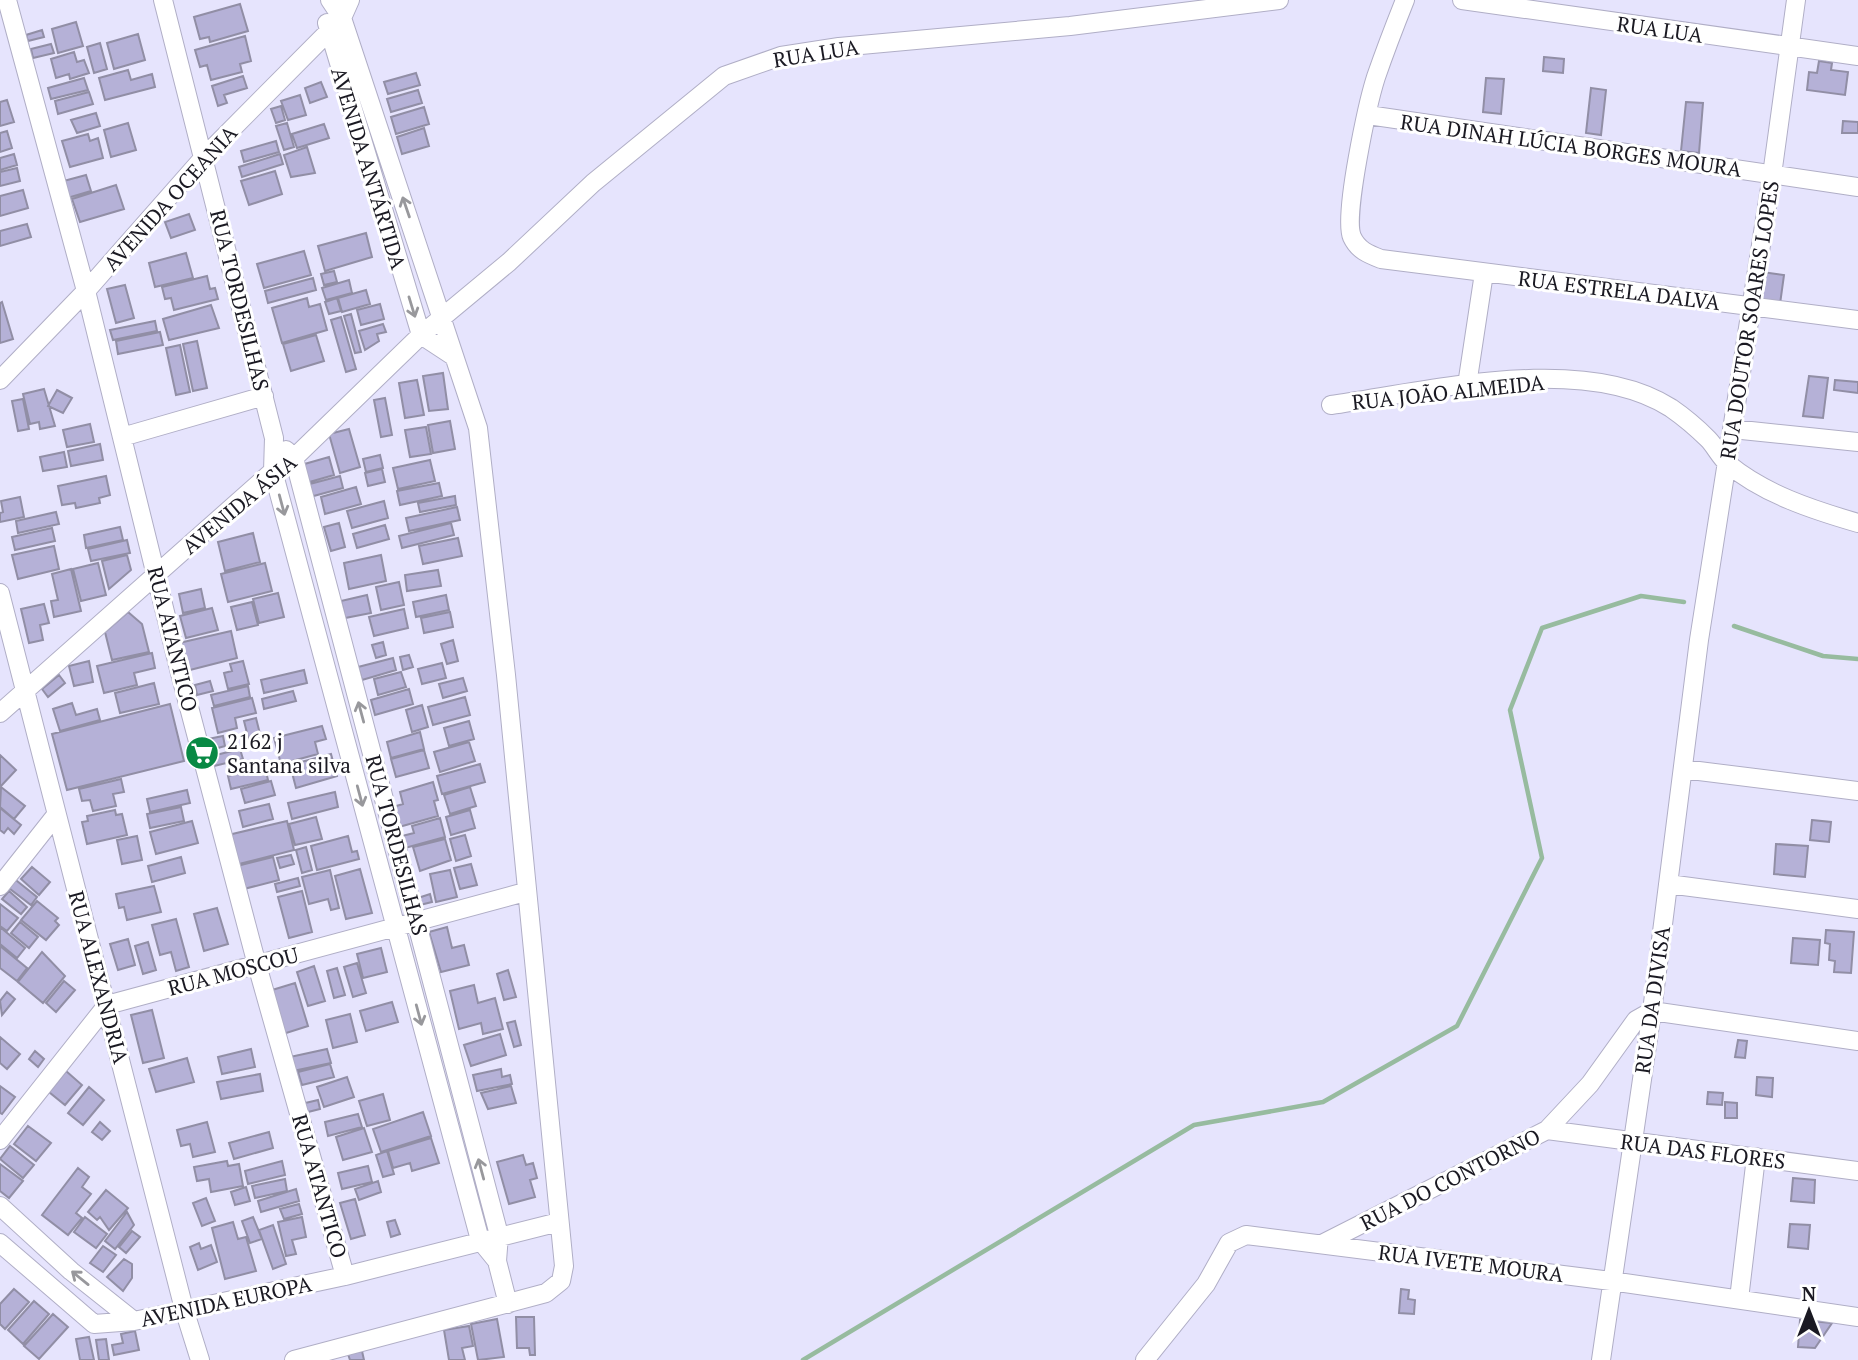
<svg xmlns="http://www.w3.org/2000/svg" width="1858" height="1360" viewBox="0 0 1858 1360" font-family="'PT Serif',serif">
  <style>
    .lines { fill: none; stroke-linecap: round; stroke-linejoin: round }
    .stream { stroke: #97bb9f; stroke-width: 4.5 }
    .building { fill: #b5b1d7; stroke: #918ea5; stroke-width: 2 }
    .minor-casing { stroke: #b0aec6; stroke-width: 20 }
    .minor { stroke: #fff; stroke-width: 18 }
    .oneway { stroke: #98989c }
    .labels { text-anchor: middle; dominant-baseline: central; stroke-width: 6; stroke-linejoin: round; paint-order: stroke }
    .street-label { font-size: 21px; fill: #1a1922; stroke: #fff }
    .poi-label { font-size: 21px; fill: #1a1922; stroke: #fff; text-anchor: start }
  </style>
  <rect width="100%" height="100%" fill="#e6e4fd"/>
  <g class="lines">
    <path class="stream" d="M1734,626L1823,656L1858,659
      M803,1360L1194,1125L1323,1102L1457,1026L1542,858L1510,710L1542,628L1641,596L1684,602"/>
  </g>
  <path class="building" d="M240,4L248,31L210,42L209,37L200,39L194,17Z
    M76,22L83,46L58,53L52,29Z
    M42,30L44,37L28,41L26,35Z
    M138,34L145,60L114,69L107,43Z
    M245,36L251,61L240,64L242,72L211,80L207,65L200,67L195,50Z
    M100,43L107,69L94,73L87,47Z
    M51,44L54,53L33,58L31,49Z
    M74,52L77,62L84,60L89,73L70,79L69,74L56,78L51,59Z
    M1544,57L1564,59L1563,73L1543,71Z
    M1819,61L1832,63L1831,70L1848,72L1845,95L1807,90L1809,72L1817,73Z
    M128,70L131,80L152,74L155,87L105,100L99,78Z
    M416,73L420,85L388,94L384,82Z
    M243,76L247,88L224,95L227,103L218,106L212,86Z
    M84,78L88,90L51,99L48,88Z
    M1486,78L1504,79L1501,114L1483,112Z
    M321,82L327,97L310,103L305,88Z
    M1591,88L1606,90L1601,135L1586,133Z
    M418,90L422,103L391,112L387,99Z
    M89,92L93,104L58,114L55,101Z
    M300,95L306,115L288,120L281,101Z
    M7,100L14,122L0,126V102Z
    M1686,102L1703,103L1699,153L1681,151Z
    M281,106L285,120L276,123L271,109Z
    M424,107L429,124L396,134L391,117Z
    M96,113L100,126L77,133L71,120Z
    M1843,121L1858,122V133H1842Z
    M128,123L136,150L111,157L104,130Z
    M287,123L294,147L284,150L276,126Z
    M324,124L329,138L297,148L292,134Z
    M424,128L429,146L402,154L397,137Z
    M7,131L12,148L0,152V133Z
    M88,134L90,141L98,138L103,158L70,167L62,141Z
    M276,141L279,152L244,162L241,151Z
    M307,147L315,173L291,177L284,155Z
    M14,154L17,165L0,170V158Z
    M280,154L283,164L242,177L239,167Z
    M17,168L20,181L0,186V172Z
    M275,171L282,194L249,205L241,181Z
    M86,175L91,191L64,199L60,182Z
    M116,185L124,209L80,222L72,199Z
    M23,190L28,208L0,216V196Z
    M189,214L195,230L171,238L165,222Z
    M27,224L31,237L0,246V231Z
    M366,233L372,257L325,271L318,246Z
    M304,251L311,275L264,288L257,264Z
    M186,253L193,278L155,287L149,263Z
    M334,271L337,282L324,285L321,274Z
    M1762,272L1784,275L1780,304L1757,300Z
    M207,276L210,289L215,288L218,299L174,310L171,298L165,299L162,287Z
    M313,278L316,290L268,303L265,291Z
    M349,280L352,293L326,300L322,288Z
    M125,285L134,318L116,323L107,289Z
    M366,290L370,304L342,312L338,298Z
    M307,298L309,307L320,304L327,330L282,343L272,308Z
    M337,298L341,311L329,314L325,302Z
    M2,302L13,339L0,343V303Z
    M380,304L384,319L361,325L357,310Z
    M211,305L219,328L169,340L163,319Z
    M351,314L361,352L355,353L344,316Z
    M341,317L356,369L346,372L331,320Z
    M155,321L157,331L113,340L110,330Z
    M383,324L386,332L377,334L379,341L365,350L359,331Z
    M160,332L163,345L118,354L116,341Z
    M316,335L324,361L291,371L283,344Z
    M197,341L207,388L193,391L183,344Z
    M180,345L190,392L176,395L166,348Z
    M443,373L448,409L429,411L423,376Z
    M1809,376L1828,378L1823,418L1803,416Z
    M417,380L424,415L405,418L399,383Z
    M1835,380L1858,382V393L1834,390Z
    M44,389L55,426L40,429L39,422L30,424L23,394Z
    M57,390L72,398L63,413L48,406Z
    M385,398L392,435L381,437L374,400Z
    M23,399L29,429L18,431L12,401Z
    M450,421L455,449L433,453L428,425Z
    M90,424L94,442L67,447L63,430Z
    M426,427L431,454L410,457L405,430Z
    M349,429L360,467L340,473L329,434Z
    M100,444L103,460L71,466L68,451Z
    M64,452L67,467L43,471L40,457Z
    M380,455L383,468L366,472L363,459Z
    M329,457L334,475L306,483L301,465Z
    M430,460L435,481L398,489L393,468Z
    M382,469L385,482L368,486L365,473Z
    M106,476L110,495L99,498L100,503L76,508L75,503L62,505L58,486Z
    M340,476L343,488L310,497L306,485Z
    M439,483L442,496L400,505L397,491Z
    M356,487L361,504L325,514L321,497Z
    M455,496L456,505L420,512L418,503Z
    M20,497L24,517L0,522V513L3,512L1,501Z
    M384,501L388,518L352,528L347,511Z
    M457,507L460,520L409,531L406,518Z
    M56,512L59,524L18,533L16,521Z
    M339,523L345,547L331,551L324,527Z
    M451,523L454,535L402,548L399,536Z
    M385,525L389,539L357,548L353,534Z
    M120,527L123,540L86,548L84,535Z
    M52,528L55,541L15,550L12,537Z
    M253,533L260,562L225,571L218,542Z
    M458,538L462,556L423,564L419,546Z
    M127,540L130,553L91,561L88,549Z
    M54,546L59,569L18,579L12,555Z
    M127,555L131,570L109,589L102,561Z
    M381,555L386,581L349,589L344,563Z
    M98,563L106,595L81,601L73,569Z
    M265,563L272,591L228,602L221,574Z
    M71,569L81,611L54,617L51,601L58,600L52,574Z
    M438,570L441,586L407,591L405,575Z
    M399,582L404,605L381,610L376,587Z
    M201,589L205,608L183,613L179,594Z
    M278,593L284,617L259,623L253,599Z
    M367,595L371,613L345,618L341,601Z
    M446,595L449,610L416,617L413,602Z
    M252,602L258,625L237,630L231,607Z
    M44,604L49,623L40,625L43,640L29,643L21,609Z
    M212,608L218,630L186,638L180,616Z
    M404,609L408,628L374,636L369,617Z
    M128,612L142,624L149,652L112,660L105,632Z
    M450,612L453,627L424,633L421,618Z
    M231,631L237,658L186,671L179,643Z
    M453,640L458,661L447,664L441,644Z
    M383,642L386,655L376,658L372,645Z
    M152,653L155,668L134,673L137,685L104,693L97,666Z
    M409,655L413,667L403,670L400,657Z
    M393,658L396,670L362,680L358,667Z
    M89,661L93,682L74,686L69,666Z
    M243,661L249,684L228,689L224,673L232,671L230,664Z
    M442,663L446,678L422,684L418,669Z
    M304,670L307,683L264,693L261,680Z
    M401,672L406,687L378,695L374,679Z
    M59,675L65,683L48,697L42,689Z
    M463,678L467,691L443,698L439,684Z
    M210,681L213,691L197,695L195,685Z
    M154,683L159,704L120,713L115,693Z
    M248,686L250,697L214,706L211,695Z
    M409,689L413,704L375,715L371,700Z
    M293,691L296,701L264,709L262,699Z
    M465,697L470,715L433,725L428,707Z
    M252,698L256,713L235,718L237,728L218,733L212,708Z
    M72,703L76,715L97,709L100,720L60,731L53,709Z
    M170,704L184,761L67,790L52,734Z
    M422,705L428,727L412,732L406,710Z
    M256,718L261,738L249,741L244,721Z
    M469,721L474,739L449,746L444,728Z
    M322,726L326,739L315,742L318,754L281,764L274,738Z
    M420,732L424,749L391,758L387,742Z
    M223,736L225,746L211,750L208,739Z
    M469,742L475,761L440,772L434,752Z
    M240,749L243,759L214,766L212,756Z
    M424,750L429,768L396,777L391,759Z
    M331,754L337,776L296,788L290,765Z
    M0,755L16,770L1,786L0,785Z
    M480,764L485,782L442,794L437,776Z
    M265,767L268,780L231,789L228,776Z
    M121,779L124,792L113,794L116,806L93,811L90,800L82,801L79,789Z
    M271,781L275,795L245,803L241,789Z
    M433,782L438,800L434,801L438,816L399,827L393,807L403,804L400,792Z
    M1,787L25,806L14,819L0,807Z
    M470,787L476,806L450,814L444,795Z
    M187,790L190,803L150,812L147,799Z
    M335,792L338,807L292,819L288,803Z
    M269,804L273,819L243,827L239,811Z
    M181,807L184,821L150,828L147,814Z
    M0,808L21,825L14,834L8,828L4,833L0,830Z
    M115,810L116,815L122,814L127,835L87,844L82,822L88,821L87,816Z
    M470,810L475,828L451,835L446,817Z
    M316,817L322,839L295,845L289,824Z
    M440,818L445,837L405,848L402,836L414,833L412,826Z
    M1812,820L1831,822L1829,842L1810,840Z
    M192,821L198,843L156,854L150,832Z
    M287,821L294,850L235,865L228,835Z
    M465,835L471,856L456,861L450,839Z
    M137,836L142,860L122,864L117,840Z
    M348,836L352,852L357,851L359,859L317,870L311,846Z
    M445,839L451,860L420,871L413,847Z
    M1776,844L1808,846L1805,877L1774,874Z
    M306,847L312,870L302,873L296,850Z
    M291,855L294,864L280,868L277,858Z
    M181,857L185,873L152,882L148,866Z
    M273,857L279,880L240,890L233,867Z
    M471,864L477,885L460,889L454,868Z
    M32,867L50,882L39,895L21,879Z
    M360,869L372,913L346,919L335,876Z
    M330,870L339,908L331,910L328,899L309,904L302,877Z
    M450,870L457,897L436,902L430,874Z
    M12,877L37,897L31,905L5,885Z
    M298,878L300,886L277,892L275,884Z
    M154,886L161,912L127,920L124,907L119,908L116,894Z
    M9,891L27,907L21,914L2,899Z
    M302,891L312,932L289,938L278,897Z
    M430,894L432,902L420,905L418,898Z
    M37,901L58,918L55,921L59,925L46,940L21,920Z
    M0,904L18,918L7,931L0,926Z
    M217,908L228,944L204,951L194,914Z
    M176,919L189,967L176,971L171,952L160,955L152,925Z
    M20,922L38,937L29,948L11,933Z
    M0,927L25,948L17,958L0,944Z
    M447,927L452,948L464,945L469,965L441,972L429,932Z
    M1826,930L1854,932L1851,973L1834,972L1835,961L1829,960L1830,944L1825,943Z
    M1793,938L1820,940L1818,965L1791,963Z
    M128,939L135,965L118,970L110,944Z
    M148,942L156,970L143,974L135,946Z
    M0,946L27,968L17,981L0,968Z
    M381,948L387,972L363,978L357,954Z
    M42,952L65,976L43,1003L18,982Z
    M357,963L366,993L353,997L344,967Z
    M314,966L325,1001L308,1006L297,972Z
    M337,968L345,995L334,998L327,971Z
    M508,970L516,997L504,1000L497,974Z
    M64,981L75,990L56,1012L46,1003Z
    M295,983L308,1026L283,1034L269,991Z
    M474,985L478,1003L495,998L503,1029L483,1034L481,1023L459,1029L450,991Z
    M7,992L15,999L2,1015L0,1001Z
    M392,1002L398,1022L366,1031L360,1011Z
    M152,1010L164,1058L143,1063L131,1015Z
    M350,1014L357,1042L333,1048L326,1020Z
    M515,1021L521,1045L514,1047L507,1023Z
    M500,1034L506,1055L471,1066L464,1045Z
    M0,1037L20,1054L7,1069L0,1063Z
    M1738,1040L1747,1041L1745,1058L1735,1057Z
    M251,1049L255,1067L222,1074L218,1057Z
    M327,1049L331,1063L293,1071L290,1057Z
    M35,1051L44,1059L38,1067L29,1059Z
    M187,1058L194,1082L156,1092L149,1069Z
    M330,1064L334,1077L302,1085L298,1072Z
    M501,1069L502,1077L510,1075L512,1084L477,1091L473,1075Z
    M66,1071L82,1085L65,1105L49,1092Z
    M260,1074L263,1091L221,1099L217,1082Z
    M347,1077L354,1097L324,1107L317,1087Z
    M1757,1077L1773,1078L1772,1097L1756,1095Z
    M0,1086L15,1097L2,1114L0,1113Z
    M511,1086L516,1103L488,1109L481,1093Z
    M89,1087L104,1100L83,1125L68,1113Z
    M1708,1092L1723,1093L1722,1105L1707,1104Z
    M383,1094L390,1120L367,1126L359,1101Z
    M318,1100L320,1109L304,1113L301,1104Z
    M1725,1102L1737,1103V1118H1725Z
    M423,1112L431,1136L381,1152L373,1129Z
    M358,1114L362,1127L328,1136L325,1122Z
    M100,1122L110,1131L102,1140L92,1132Z
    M207,1122L215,1152L193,1157L190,1144L181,1146L177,1130Z
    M28,1126L51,1143L36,1161L14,1144Z
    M364,1128L372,1152L343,1160L336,1137Z
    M269,1132L273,1148L234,1159L229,1143Z
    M431,1138L439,1163L412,1171L410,1163L393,1168L388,1151Z
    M10,1146L34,1165L23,1178L0,1159Z
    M387,1151L394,1174L383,1177L376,1155Z
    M523,1155L526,1165L533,1163L537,1178L530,1180L535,1197L509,1204L497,1162Z
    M227,1161L228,1166L239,1164L243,1186L211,1192L209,1179L197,1181L194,1167Z
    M282,1161L285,1175L248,1184L245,1171Z
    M0,1164L23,1181L9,1198L0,1191Z
    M368,1166L372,1182L342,1189L338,1173Z
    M78,1168L89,1177L82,1187L91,1194L76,1213L82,1218L68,1235L42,1215Z
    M1793,1178L1815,1180L1814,1203L1791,1201Z
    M285,1179L287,1191L255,1198L252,1186Z
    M378,1181L381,1192L359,1200L355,1189Z
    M246,1187L250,1201L235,1205L231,1192Z
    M296,1189L299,1201L261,1212L258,1201Z
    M106,1190L128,1208L109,1230L100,1217L97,1220L88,1212Z
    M206,1198L215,1221L202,1226L193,1203Z
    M355,1199L365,1235L351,1239L340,1203Z
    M299,1204L302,1214L284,1219L280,1209Z
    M127,1212L134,1225L115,1249L105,1241Z
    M85,1217L107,1234L96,1248L74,1232Z
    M253,1217L262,1239L250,1243L242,1221Z
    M302,1217L306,1237L292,1240L296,1254L286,1256L278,1222Z
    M395,1220L400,1234L391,1237L387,1222Z
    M233,1222L238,1239L246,1237L256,1271L225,1279L212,1228Z
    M1790,1224L1810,1225L1808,1249L1788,1247Z
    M273,1225L286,1264L273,1269L259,1230Z
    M132,1231L140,1237L126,1253L119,1247Z
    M199,1243L201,1249L211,1245L217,1262L198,1270L190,1247Z
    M103,1246L116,1255L103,1272L90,1263Z
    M124,1259L132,1264V1278L123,1291L107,1277Z
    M14,1289L29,1302L5,1329L0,1324V1304Z
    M1401,1289L1409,1290L1408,1299L1415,1300L1414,1314L1399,1313Z
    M34,1301L49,1314L23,1344L8,1330Z
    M53,1314L68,1327L39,1359L24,1346Z
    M516,1317H534L535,1355H530L529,1348H517Z
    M497,1319L504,1357L478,1360L471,1324Z
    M1800,1320L1832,1323L1815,1348L1798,1347Z
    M469,1326L473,1346L462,1348L465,1360H449L444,1330Z
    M135,1331L139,1350L114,1355L112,1345L123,1343L121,1334Z
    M89,1337L94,1360H80L76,1339Z
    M106,1339L109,1360H99L96,1340Z
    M362,1351L364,1360H350L348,1354Z"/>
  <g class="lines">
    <g class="minor-casing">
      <path id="minor" d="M7,0L86,291L180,673L257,965L345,1276
        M163,0L274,438L273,471L480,1240L497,1261
        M1405,0C1395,25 1385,51 1376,77C1368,102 1343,216 1352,237C1358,250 1368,254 1381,259L1858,320
        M1462,0L1858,56
        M327,23L421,335L453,356
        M1368,115L1858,187
        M0,380L86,291L204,157L342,18L350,0
        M1467,385L1484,273
        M1331,405C1429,391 1584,352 1671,408C1684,417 1697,428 1708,439C1715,446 1720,457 1728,464C1764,494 1813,510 1858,523
        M1732,429L1858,442
        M122,437L264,396
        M286,450L294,458L499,1235L497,1261L508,1304
        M0,593L184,1309L200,1360
        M0,713L273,471L294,458L421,335L509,262L593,183L724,76L781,56L839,47L1070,26L1279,0
        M1683,769L1858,791
        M1668,884L1858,909
        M0,886L56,815
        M1547,1130L1858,1171
        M0,1140L107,1005L525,892
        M0,1206L71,1271L134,1321
        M0,1243L94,1324L134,1321L345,1276L559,1222
        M1322,1244L1547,1130L1590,1084L1636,1020L1652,1011L1858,1041
        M1739,1299L1756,1157
        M294,1360L546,1293L561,1281L564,1266L506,675L478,428L342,18L330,0
        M1145,1360L1206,1284L1229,1243L1246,1235L1611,1281L1858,1317
        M1601,1360L1652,1011L1699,640L1772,175L1796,0"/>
    </g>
    <use href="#minor" class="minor"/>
  </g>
  <defs><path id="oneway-shaft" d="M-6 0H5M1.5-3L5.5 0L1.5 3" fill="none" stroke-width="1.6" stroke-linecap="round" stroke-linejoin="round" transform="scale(1.75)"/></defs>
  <g class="oneway">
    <use href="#oneway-shaft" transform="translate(406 207) rotate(-109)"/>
    <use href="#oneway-shaft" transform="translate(412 307) rotate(73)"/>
    <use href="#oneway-shaft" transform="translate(282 505) rotate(75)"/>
    <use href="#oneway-shaft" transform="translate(361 712) rotate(-105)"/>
    <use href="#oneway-shaft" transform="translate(360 796) rotate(75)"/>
    <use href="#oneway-shaft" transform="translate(419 1015) rotate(75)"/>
    <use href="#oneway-shaft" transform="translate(481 1169) rotate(-105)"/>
    <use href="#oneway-shaft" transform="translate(80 1278) rotate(-141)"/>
  </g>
  <defs>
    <g id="supermarket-disc" transform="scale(1.75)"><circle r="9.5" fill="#088944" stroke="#fff"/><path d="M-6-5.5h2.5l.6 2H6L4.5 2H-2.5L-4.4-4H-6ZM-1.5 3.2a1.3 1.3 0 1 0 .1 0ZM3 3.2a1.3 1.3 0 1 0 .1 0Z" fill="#fff"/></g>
  </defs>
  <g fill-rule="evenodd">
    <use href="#supermarket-disc" x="202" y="753"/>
  </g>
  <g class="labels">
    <g class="street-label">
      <text transform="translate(1660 29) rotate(8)">RUA LUA</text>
      <text transform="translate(816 53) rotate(-9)">RUA LUA</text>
      <text transform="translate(1571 145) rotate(8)">RUA DINAH LÚCIA BORGES MOURA</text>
      <text transform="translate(369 168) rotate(73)">AVENIDA ANTÁRTIDA</text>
      <text transform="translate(170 198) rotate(-48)">AVENIDA OCEANIA</text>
      <text transform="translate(1619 290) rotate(7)">RUA ESTRELA DALVA</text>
      <text transform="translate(240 300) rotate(76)">RUA TORDESILHAS</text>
      <text transform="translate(1749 320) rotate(-81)">RUA DOUTOR SOARES LOPES</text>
      <text transform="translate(1448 392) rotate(-6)">RUA JOÃO ALMEIDA</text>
      <text transform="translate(239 504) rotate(-40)">AVENIDA ÁSIA</text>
      <text transform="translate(173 639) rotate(76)">RUA ATANTICO</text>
      <text transform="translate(397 845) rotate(75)">RUA TORDESILHAS</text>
      <text transform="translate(233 971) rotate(-15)">RUA MOSCOU</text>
      <text transform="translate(99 977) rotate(75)">RUA ALEXANDRIA</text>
      <text transform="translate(1652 1000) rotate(-82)">RUA DA DIVISA</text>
      <text transform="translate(1703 1151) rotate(7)">RUA DAS FLORES</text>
      <text transform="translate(1450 1179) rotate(-27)">RUA DO CONTORNO</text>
      <text transform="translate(320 1186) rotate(74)">RUA ATANTICO</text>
      <text transform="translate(1471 1263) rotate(7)">RUA IVETE MOURA</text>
      <text transform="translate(226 1301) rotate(-12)">AVENIDA EUROPA</text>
    </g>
    <g class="poi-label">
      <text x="227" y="741">2162 j<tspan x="227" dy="24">Santana silva</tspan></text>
    </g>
  </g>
  <g transform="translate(1809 1311)" stroke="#ffffff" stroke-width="5" paint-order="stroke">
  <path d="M0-5L12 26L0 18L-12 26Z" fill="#1a1922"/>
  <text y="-10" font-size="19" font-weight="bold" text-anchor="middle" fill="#1a1922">N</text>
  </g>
</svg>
